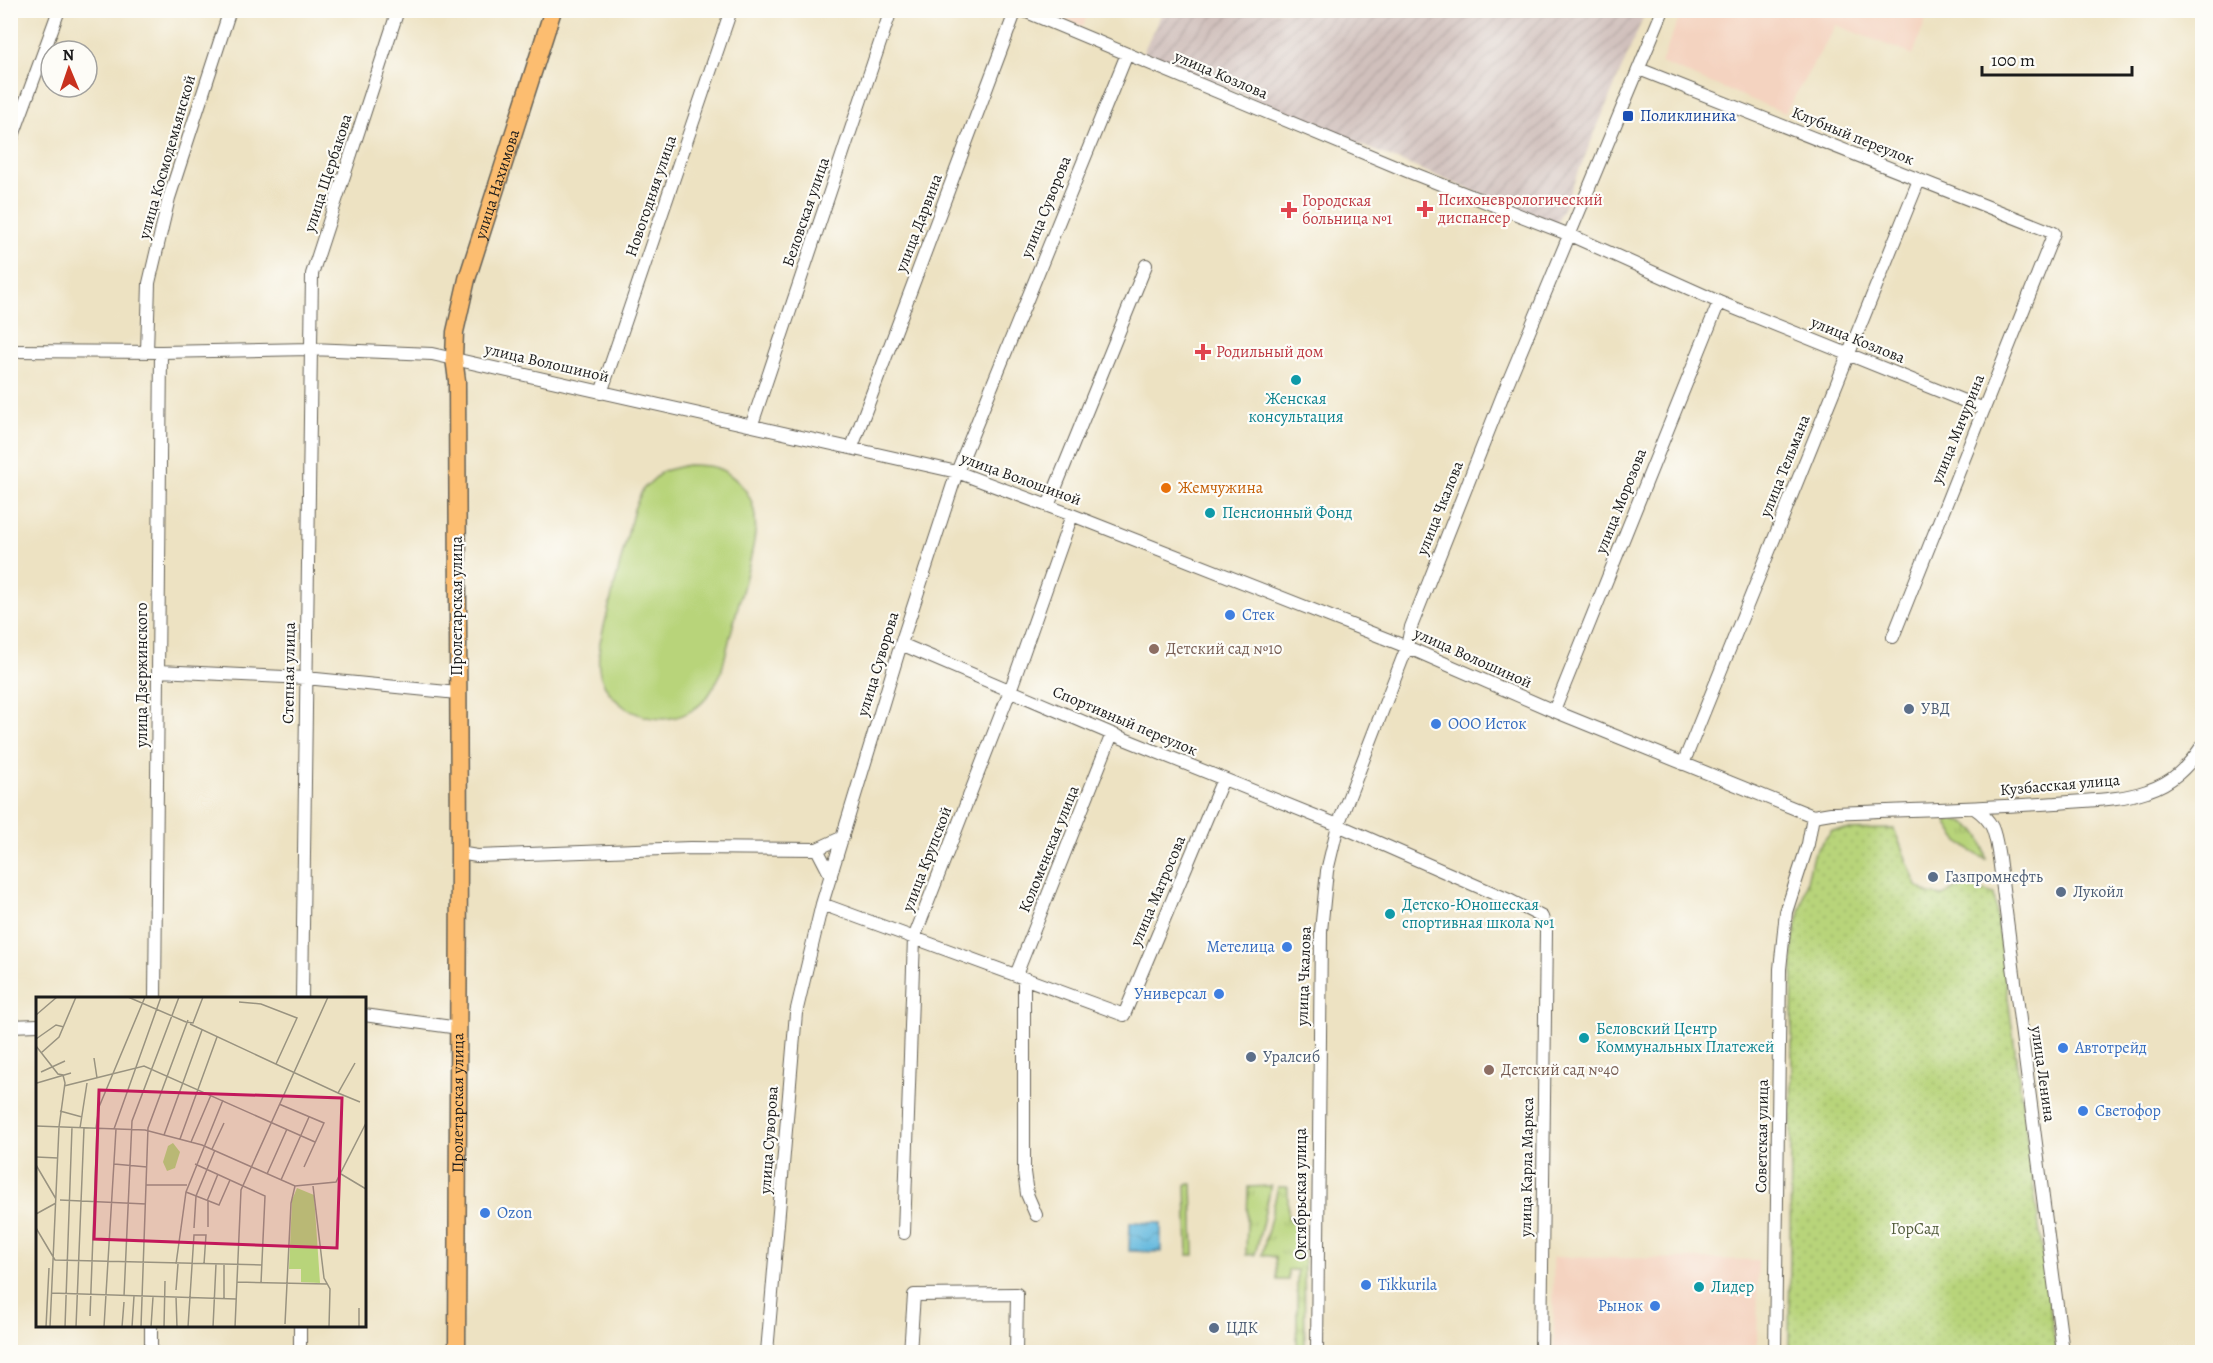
<svg xmlns="http://www.w3.org/2000/svg" width="2213" height="1363" viewBox="0 0 2213 1363" font-family="Alegreya,serif">
  <style>
    .built { fill: #f4d3c0 }
    .industrial { fill: url(#industrial-furrows) }
    .grass { fill: url(#grass-tufts); stroke: #6a784b; stroke-width: 1.5 }
    .park { fill: url(#park-dots); stroke: #6a784b; stroke-width: 1.5 }
    .garden { fill: #b8d47a; stroke: #6a784b; stroke-width: 1.5 }
    .water { fill: url(#water-waves); stroke: #3e6a7c; stroke-width: 1.5 }
    .lines { fill: none; stroke-linecap: round; stroke-linejoin: round }
    .minor-casing { stroke: #656156; stroke-width: 14 }
    .major-casing { stroke: #656156; stroke-width: 19 }
    .minor { stroke: #fff; stroke-width: 12 }
    .major { stroke: #fcbd6f; stroke-width: 16 }
    .transit-dot { fill: #1a4fb4; stroke: #fdfcf7; stroke-width: 2 }
    .health-dot { fill: #e0444e; stroke: #fdfcf7; stroke-width: 2 }
    .culture-dot { fill: #0f9aa8; stroke: #fdfcf7; stroke-width: 2 }
    .food-dot { fill: #e8710a; stroke: #fdfcf7; stroke-width: 2 }
    .shop-dot { fill: #3f7fe0; stroke: #fdfcf7; stroke-width: 2 }
    .education-dot { fill: #8d6e63; stroke: #fdfcf7; stroke-width: 2 }
    .service-dot { fill: #5c6f8a; stroke: #fdfcf7; stroke-width: 2 }
    .labels { text-anchor: middle; dominant-baseline: central; stroke-width: 4.5; stroke-linejoin: round; paint-order: stroke }
    .street-label { font-size: 16px; fill: #1c1c1c; stroke: #fdfcf7 }
    .transit-label { font-size: 16px; fill: #164399; stroke: #fdfcf7; text-anchor: start }
    .health-label { font-size: 16px; fill: #be3a42; stroke: #fdfcf7; text-anchor: start }
    .culture-label { font-size: 16px; fill: #0d838f; stroke: #fdfcf7; text-anchor: start }
    .food-label { font-size: 16px; fill: #c56008; stroke: #fdfcf7; text-anchor: start }
    .shop-label { font-size: 16px; fill: #366cbe; stroke: #fdfcf7; text-anchor: start }
    .education-label { font-size: 16px; fill: #785e54; stroke: #fdfcf7; text-anchor: start }
    .service-label { font-size: 16px; fill: #4e5e75; stroke: #fdfcf7; text-anchor: start }
    .park-label { font-size: 16px; fill: #535c3d; stroke: #fdfcf7 }
    .inset-road { fill: none; stroke: #999380; stroke-width: 1.5 }
    .view { fill: #c2185b; fill-opacity: 0.15; stroke: #c2185b; stroke-width: 3 }
    .inset-edge { fill: none; stroke: #1c1c1c; stroke-width: 3 }
  </style>
  <defs>
    <pattern id="industrial-furrows" width="10" height="10" patternUnits="userSpaceOnUse" patternTransform="scale(1.5)"><rect width="10" height="10" fill="#d0c0bc"/><path d="M-1 1l2-2M0 10L10 0M9 11l2-2" fill="none" stroke="#b2a4a1"/></pattern>
    <pattern id="grass-tufts" width="24" height="20" patternUnits="userSpaceOnUse" patternTransform="scale(1.5)"><rect width="24" height="20" fill="#b8d47a"/><path d="M3 7l-1-3M5 7V3M7 7l1-3M15 17l-1-3M17 17v-4M19 17l1-3" fill="none" stroke="#9eb569"/></pattern>
    <pattern id="park-dots" width="8" height="8" patternUnits="userSpaceOnUse" patternTransform="scale(1.5)"><rect width="8" height="8" fill="#b8d47a"/><path d="M2 2h.1M6 6h.1" fill="none" stroke="#9eb569" stroke-width="1.8" stroke-linecap="round"/></pattern>
    <pattern id="water-waves" width="16" height="10" patternUnits="userSpaceOnUse" patternTransform="scale(1.5)"><rect width="16" height="10" fill="#60b7dd"/><path d="M0 5q4-4 8 0t8 0" fill="none" stroke="#4e94b2"/></pattern>
  </defs>
  <rect width="100%" height="100%" fill="#fdfcf7"/>
  <filter id="ink" filterUnits="userSpaceOnUse"><feTurbulence type="fractalNoise" baseFrequency=".0167" numOctaves="2"/><feDisplacementMap in="SourceGraphic" scale="12" xChannelSelector="R" yChannelSelector="G"/><feConvolveMatrix kernelMatrix="1 2 1 2 8 2 1 2 1" color-interpolation-filters="sRGB"/></filter>
  <filter id="wash" filterUnits="userSpaceOnUse"><feTurbulence type="fractalNoise" baseFrequency=".008" numOctaves="4" result="noise"/><feDisplacementMap in="SourceGraphic" scale="24" xChannelSelector="R" yChannelSelector="G"/><feGaussianBlur stdDeviation="1.35" result="paint"/><feColorMatrix in="noise" values="0 0 0 0 0 0 0 0 0 0 0 0 0 0 0 0 0 1.4 0 .05"/><feComposite in="paint" operator="in"/></filter>
  <g filter="url(#wash)">
    <rect width="100%" height="100%" fill="#ede2c2"/>
    <path class="built" d="M1042,11L1089,10V11L1083,26Z
      M1682,11V10L1929,11L1913,55L1836,25L1785,113L1661,63Z
      M1553,1257L1758,1260L1757,1352H1554Z"/>
    <path class="industrial" d="M1163,11H1646L1556,225L1351,141L1143,52Z"/>
    <path class="grass" d="M1946,820C1973,820 1983,834 1986,859C1968,851 1953,840 1946,820Z
      M1186,1184H1192L1194,1255H1188Z
      M1271,1186L1255,1255H1246L1248,1187Z
      M1278,1187H1288V1220H1300L1304,1253L1305,1352H1297V1270H1288V1280H1277L1275,1257L1262,1255Z"/>
    <path class="park" d="M1894,829L1917,886L1929,894L1943,896L1963,884L1994,894L2056,1352H1789L1793,941L1813,855L1832,830Z"/>
    <path class="garden" d="M687,465C711,465 723,466 740,484C768,513 751,554 743,588C735,616 728,645 721,673C714,687 708,700 694,709C661,732 611,712 600,674C597,663 599,653 600,642L634,509L643,489L663,471Z"/>
    <path class="water" d="M1130,1222L1161,1223V1252L1129,1251Z"/>
  </g>
  <g filter="url(#ink)">
    <g class="lines">
      <g class="minor-casing">
        <path id="minor" d="M1022,10L1407,171L1570,235L1719,302L1984,409
          M1639,69L2054,233L1893,637
          M10,144L59,10
          M10,351L161,352L311,349L432,354L957,472L1072,515L1407,647L1554,711L1813,816L1831,813C1906,810 1981,808 2056,803C2086,800 2118,801 2147,791C2172,783 2188,767 2202,746
          M147,352L149,283L169,198L230,10
          M601,393L731,10
          M752,424L891,10
          M852,447L1016,10
          M1048,506L1146,265
          M901,644L1112,734L1338,825L1511,901L1542,917L1546,930L1541,1352
          M159,671L306,678L457,693
          M1554,711L1719,302
          M1683,764L1919,180
          M1974,808C1995,822 1995,834 1999,858L2063,1352
          M817,849L831,876
          M459,853L477,856L690,848L817,849L843,837
          M822,904L1124,1015L1223,779
          M1016,975L1112,734
          M1024,979V1172L1027,1194L1036,1215
          M155,998L161,352
          M302,998L312,274L398,10
          M364,1015L459,1028
          M10,1026L38,1025
          M904,1233L914,938L1010,691L1072,515
          M151,1352V1326
          M300,1352V1326
          M767,1352L796,1013L822,904L901,644L957,472L1127,54
          M910,1352L914,1295L1017,1294L1016,1352
          M1317,1352L1321,931L1327,871L1338,825L1407,647L1411,627L1506,387L1663,10
          M1775,1352L1780,969L1786,912L1808,844L1813,816"/>
      </g>
      <g class="major-casing">
        <g id="major">
          <path id="s1" d="M457,1352L459,853L457,381L454,358L455,332L467,279L553,10"/>
        </g>
      </g>
      <use href="#minor" class="minor"/>
      <use href="#major" class="major"/>
    </g>
  </g>
  <rect class="transit-dot" x="1622" y="110" width="12" height="12" rx="3"/>
  <g class="health-dot">
    <path d="M1422 200h6v6h6v6h-6v6h-6v-6h-6v-6h6z"/>
    <path d="M1286 201h6v6h6v6h-6v6h-6v-6h-6v-6h6z"/>
    <path d="M1200 343h6v6h6v6h-6v6h-6v-6h-6v-6h6z"/>
  </g>
  <g class="culture-dot">
    <circle cx="1296" cy="380" r="6"/>
    <circle cx="1210" cy="513" r="6"/>
    <circle cx="1390" cy="914" r="6"/>
    <circle cx="1584" cy="1038" r="6"/>
    <circle cx="1699" cy="1287" r="6"/>
  </g>
  <circle class="food-dot" cx="1166" cy="488" r="6"/>
  <g class="shop-dot">
    <circle cx="1230" cy="615" r="6"/>
    <circle cx="1436" cy="724" r="6"/>
    <circle cx="1287" cy="947" r="6"/>
    <circle cx="1219" cy="994" r="6"/>
    <circle cx="2063" cy="1048" r="6"/>
    <circle cx="2083" cy="1111" r="6"/>
    <circle cx="485" cy="1213" r="6"/>
    <circle cx="1366" cy="1285" r="6"/>
    <circle cx="1655" cy="1306" r="6"/>
  </g>
  <g class="education-dot">
    <circle cx="1154" cy="649" r="6"/>
    <circle cx="1489" cy="1070" r="6"/>
  </g>
  <g class="service-dot">
    <circle cx="1909" cy="709" r="6"/>
    <circle cx="1933" cy="877" r="6"/>
    <circle cx="2061" cy="892" r="6"/>
    <circle cx="1251" cy="1057" r="6"/>
    <circle cx="1214" cy="1328" r="6"/>
  </g>
  <g class="labels">
    <g class="street-label">
      <text transform="translate(1221 75) rotate(23)">улица Козлова</text>
      <text transform="translate(1853 136) rotate(22)">Клубный переулок</text>
      <text transform="translate(167 157) rotate(-74)">улица Космодемьянской</text>
      <text transform="translate(328 173) rotate(-72)">улица Щербакова</text>
      <text stroke="none"><textPath href="#s1" startOffset="1174">улица Нахимова</textPath></text>
      <text transform="translate(651 196) rotate(-71)">Новогодняя улица</text>
      <text transform="translate(1046 207) rotate(-68)">улица Суворова</text>
      <text transform="translate(806 212) rotate(-71)">Беловская улица</text>
      <text transform="translate(919 223) rotate(-69)">улица Дарвина</text>
      <text transform="translate(1858 340) rotate(22)">улица Козлова</text>
      <text transform="translate(547 363) rotate(13)">улица Волошиной</text>
      <text transform="translate(1958 429) rotate(-68)">улица Мичурина</text>
      <text transform="translate(1785 466) rotate(-68)">улица Тельмана</text>
      <text transform="translate(1021 479) rotate(20)">улица Волошиной</text>
      <text transform="translate(1621 501) rotate(-68)">улица Морозова</text>
      <text transform="translate(1440 508) rotate(-68)">улица Чкалова</text>
      <text transform="translate(457 606) rotate(-90)">Пролетарская улица</text>
      <text transform="translate(1473 658) rotate(24)">улица Волошиной</text>
      <text transform="translate(878 664) rotate(-73)">улица Суворова</text>
      <text transform="translate(289 673) rotate(-89)">Степная улица</text>
      <text transform="translate(142 675) rotate(-90)">улица Дзержинского</text>
      <text transform="translate(1125 721) rotate(23)">Спортивный переулок</text>
      <text transform="translate(2060 785) rotate(-5)">Кузбасская улица</text>
      <text transform="translate(1049 849) rotate(-68)">Коломенская улица</text>
      <text transform="translate(927 859) rotate(-69)">улица Крупской</text>
      <text transform="translate(1158 891) rotate(-67)">улица Матросова</text>
      <text transform="translate(1304 976) rotate(-88)">улица Чкалова</text>
      <text transform="translate(2043 1074) rotate(82)">улица Ленина</text>
      <text stroke="none"><textPath href="#s1" startOffset="249">Пролетарская улица</textPath></text>
      <text transform="translate(1762 1136) rotate(-89)">Советская улица</text>
      <text transform="translate(769 1140) rotate(-86)">улица Суворова</text>
      <text transform="translate(1527 1167) rotate(-89)">улица Карла Маркса</text>
      <text transform="translate(1301 1194) rotate(-90)">Октябрьская улица</text>
    </g>
    <g class="transit-label">
      <text x="1640" y="116">Поликлиника</text>
    </g>
    <g class="health-label">
      <text x="1438" y="200">Психоневрологический<tspan x="1438" dy="18">диспансер</tspan></text>
      <text x="1302" y="201">Городская<tspan x="1302" dy="18">больница №1</tspan></text>
      <text x="1216" y="352">Родильный дом</text>
    </g>
    <g class="culture-label">
      <text x="1296" y="399" text-anchor="middle">Женская<tspan x="1296" dy="18">консультация</tspan></text>
      <text x="1222" y="513">Пенсионный Фонд</text>
      <text x="1402" y="905">Детско-Юношеская<tspan x="1402" dy="18">спортивная школа №1</tspan></text>
      <text x="1596" y="1029">Беловский Центр<tspan x="1596" dy="18">Коммунальных Платежей</tspan></text>
      <text x="1711" y="1287">Лидер</text>
    </g>
    <g class="food-label">
      <text x="1178" y="488">Жемчужина</text>
    </g>
    <g class="shop-label">
      <text x="1242" y="615">Стек</text>
      <text x="1448" y="724">ООО Исток</text>
      <text x="1275" y="947" text-anchor="end">Метелица</text>
      <text x="1207" y="994" text-anchor="end">Универсал</text>
      <text x="2075" y="1048">Автотрейд</text>
      <text x="2095" y="1111">Светофор</text>
      <text x="497" y="1213">Ozon</text>
      <text x="1378" y="1285">Tikkurila</text>
      <text x="1643" y="1306" text-anchor="end">Рынок</text>
    </g>
    <g class="education-label">
      <text x="1166" y="649">Детский сад №10</text>
      <text x="1501" y="1070">Детский сад №40</text>
    </g>
    <g class="service-label">
      <text x="1921" y="709">УВД</text>
      <text x="1945" y="877">Газпромнефть</text>
      <text x="2073" y="892">Лукойл</text>
      <text x="1263" y="1057">Уралсиб</text>
      <text x="1226" y="1328">ЦДК</text>
    </g>
    <g class="park-label">
      <text x="1915" y="1229">ГорСад</text>
    </g>
  </g>
  <g transform="translate(36 997)">
    <rect width="330" height="330" fill="#ede2c2"/>
    <path d="M261,191L278,198L284,286L265,285V272H253L256,203Z" fill="#b8d47a"/>
    <path d="M137,146L144,155L139,171L131,174L127,165L132,149Z" fill="#b8d47a"/>
    <path class="inset-road" d="M92,0L150,25M203,5L225,7L261,21L240,67M0,18L21,0M150,25L157,26L167,0M154,27L302,96L319,66M0,42L20,28L28,30M0,49L22,77L27,78L29,86L23,130L14,330M5,56L23,40L40,0M58,61L61,81M5,75L29,64M1,86L35,76M28,89L108,69L279,145M302,96L324,105M243,107L288,126L268,170M24,114L46,120M0,129L109,133L166,148L259,189L300,185L330,126M44,131L51,86M60,131L63,110L109,0M78,132L125,0M128,138L166,33M144,142L181,40M155,145L175,98M176,152L188,126M0,160L22,161M78,167L111,170M159,167L229,199L225,286M0,168L20,202M231,177L251,132M305,177L330,192M245,183L273,120M110,188H151M277,189L288,281L294,292L293,330M150,195L183,208L194,183M24,203L110,207M171,204L182,177M172,204V230M0,217L20,206M0,231L19,263L226,268M158,231L160,199L179,153M140,267L150,195L187,103M188,268V302M201,285L291,287M140,293L142,267M15,296L200,302M88,299L96,124L143,0M140,300L141,330M54,319L61,131M249,327L255,206L259,189M10,330L13,271M29,330L36,130M40,330L48,131M68,330L80,132M86,330L88,305M96,330L98,299M105,330L112,131L152,23M115,330L117,300M128,330L129,284M152,330L158,238H170L168,267M177,330L180,267M199,330L205,193L292,0M323,330V311"/>
    <path class="view" d="M63,93L306,101L301,251L58,242Z"/>
    <rect width="330" height="330" class="inset-edge"/>
  </g>
  <rect width="2213" height="1363" fill="none" stroke="#fdfcf7" stroke-width="36"/>
  <g transform="translate(69 69) rotate(358)"><circle r="28" fill="#fdfcf7" stroke="#a3a29f" stroke-width="1.5"/>
  <path d="M0-4.5L10 22L0 15L-10 22Z" fill="#c8321e"/>
  <text y="-9" font-size="16" font-weight="bold" text-anchor="middle" fill="#1c1c1c">N</text>
  </g>
  <path d="M1982 66v9h150v-9" fill="none" stroke="#1c1c1c" stroke-width="3"/>
  <text x="1991" y="66" font-size="18" fill="#1c1c1c" stroke="#fdfcf7" stroke-width="4.5" paint-order="stroke">100 m</text>
</svg>
